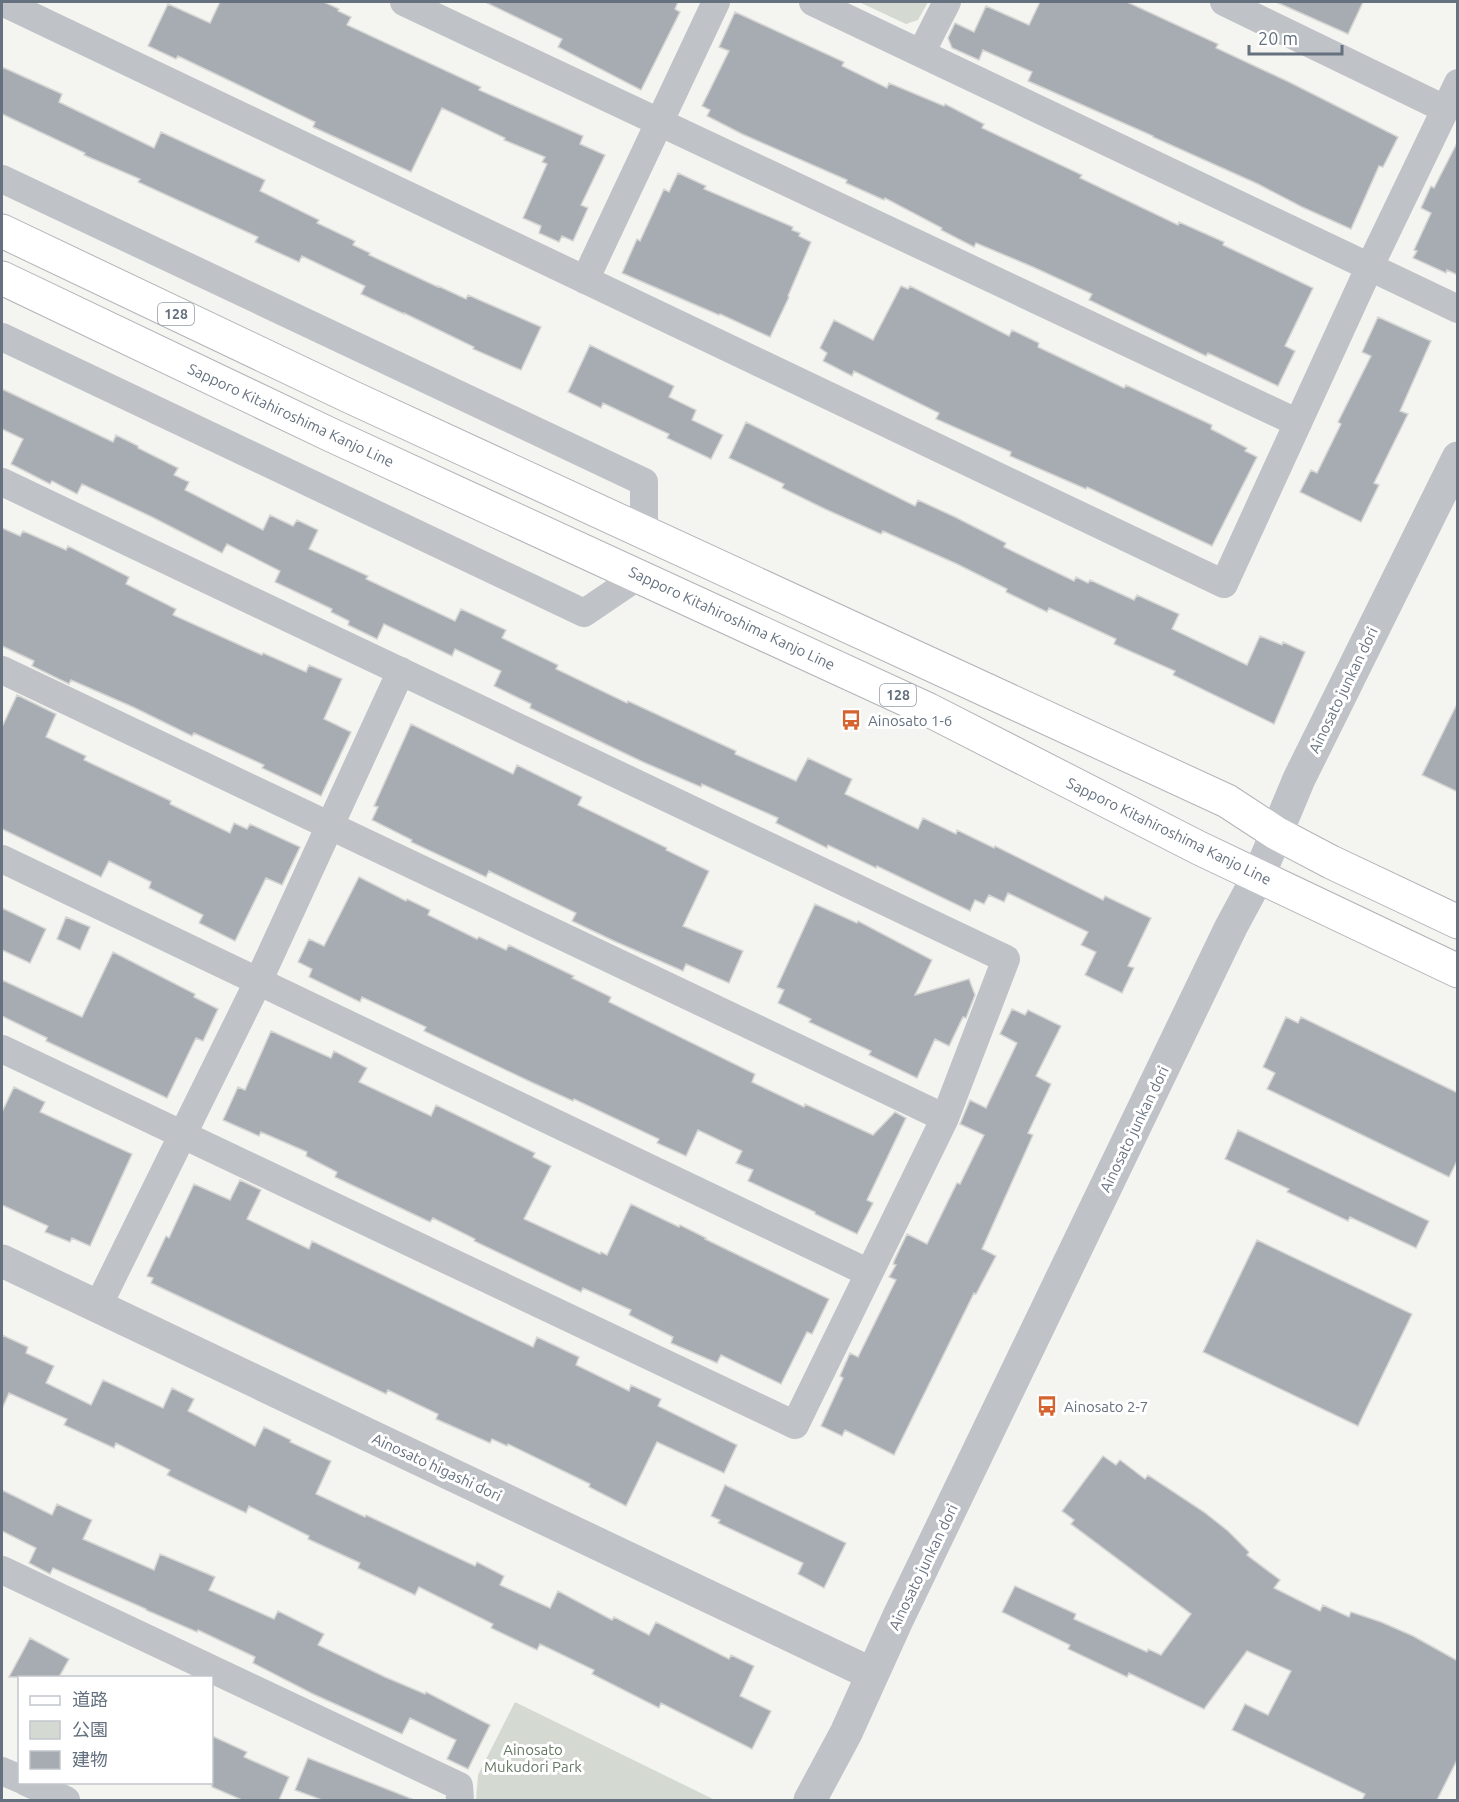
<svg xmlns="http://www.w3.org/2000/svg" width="1459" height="1802" viewBox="0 0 1459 1802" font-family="Ubuntu,'Noto Sans JP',sans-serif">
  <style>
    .green { fill: #d4dad2 }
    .building { fill: #a6acb2; stroke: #d5d5d3; stroke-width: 1.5 }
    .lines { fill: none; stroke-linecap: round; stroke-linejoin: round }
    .primary-casing { stroke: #b1b4b8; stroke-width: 35 }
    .minor { stroke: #bfc2c6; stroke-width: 28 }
    .tertiary { stroke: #bfc2c6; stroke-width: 33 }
    .primary { stroke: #fff; stroke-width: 33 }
    .labels { text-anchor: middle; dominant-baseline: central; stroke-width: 6; stroke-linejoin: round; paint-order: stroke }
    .shield { fill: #fff; stroke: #939ca5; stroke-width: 1.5 }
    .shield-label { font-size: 14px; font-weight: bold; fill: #65717f }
    .street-label { font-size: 15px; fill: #65717f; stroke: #fff }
    .poi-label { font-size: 15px; fill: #65717f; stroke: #fff; text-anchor: start }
    .park-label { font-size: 15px; fill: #667763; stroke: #fff }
  </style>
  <rect width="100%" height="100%" fill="#f4f4f0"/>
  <path class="green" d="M859,2H928L918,20L906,24Z
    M515,1702L715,1800H476L478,1775Z"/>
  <path class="building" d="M220,2H324L339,9L338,11L351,17L347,25L481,87L479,90L583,136L580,144L605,155L581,205L588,208L573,241L562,236L559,242L539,233L541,226L523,218L547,164L542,162L545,157L504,140L505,138L442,108L411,172L313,127L315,122L222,77L178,56L176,59L148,46L168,4L210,23Z
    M485,2H678L675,9L680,12L641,90L558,47L562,39Z
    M1040,2H1127L1218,44L1216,48L1289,82L1398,137L1383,167L1379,166L1351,229L1302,207L1258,184L1153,137V136L1028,81L1032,72L983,50L979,60L952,48L948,38L955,23L974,32L986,6L1029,25Z
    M1276,2H1363L1348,34Z
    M735,12L844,62L842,66L887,88L889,83L944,106L945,104L984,124L982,128L1082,175L1080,178L1178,225L1179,222L1224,242L1223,245L1313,288L1285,346L1295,351L1278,386L1208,353L1206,356L1089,300L1092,294L1033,267L976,243L974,247L941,230L942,228L885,198L884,200L846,183L847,180L742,134L707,116L710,110L702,106L729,51L719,47Z
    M2,67L62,94L59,102L154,148L161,132L265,180L260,191L319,220L317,223L355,241L353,245L370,253L369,255L438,287V286L466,299L468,295L541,327L521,370L473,349L474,347L404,313V314L361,294L365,286L302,256L299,262L255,242L258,237L138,182L140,179L84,155L85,153L2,114Z
    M1458,141V275L1447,270L1446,273L1413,258L1417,251L1414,250L1431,213L1421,208L1431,186L1434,188Z
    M678,173L706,186L704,189L793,227L792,230L800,233L799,236L811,242L788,296L789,297L770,337L720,314L719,315L622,273L637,239L640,241L664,189L669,192Z
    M901,286L908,289L910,286L1009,336L1012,330L1039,343L1038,347L1124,388L1126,385L1212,425L1211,429L1247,448L1245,451L1257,457L1212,546L1087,487L1086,489L1010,456L1011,452L936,419L939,413L854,371L852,376L823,361L827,353L820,348L834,320L873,340Z
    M1378,317L1431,341L1400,411L1408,414L1374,483L1379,485L1361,522L1300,492L1311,470L1317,473L1341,424L1338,422L1371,356L1362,352Z
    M590,345L674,386L669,397L696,410L692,420L723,435L711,459L667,438L669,434L603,403L601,408L568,392Z
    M2,389L113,442L116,435L138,446V448L178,468L174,475L189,482L185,490L263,530L270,515L293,526L297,520L318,530L309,549L368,576L366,579L455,621L461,609L506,630L502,638L558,665L556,669L627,703L628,701L736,751L735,754L796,781L808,758L852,779L845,794L918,829L923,818L956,834L957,830L994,848L995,846L1103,900L1105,896L1151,918L1128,966L1134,968L1122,993L1085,975L1096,952L1081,945L1088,932L1008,893L1004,902L989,895L984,904L975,900L970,911L877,866L876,868L828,845L827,848L776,823L778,818L702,784L701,787L643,762L530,708L531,704L494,686L501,671L455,649L452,656L384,624L377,639L348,625L349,621L331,612L332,609L275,582L280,571L227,544L222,553L152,517L82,484L77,494L52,481L50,484L11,464L23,439L2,429Z
    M746,422L915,506L918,500L955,517L1006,543L1004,547L1074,581L1076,577L1088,583L1090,580L1134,600L1137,595L1179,614L1172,629L1247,665L1260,636L1282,645L1283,642L1305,652L1274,724L1173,675L1175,671L1114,644L1116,639L1049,608L1047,612L1006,592L1007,589L957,564L883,531L881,534L825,509L782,488L784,484L729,458Z
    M2,528L20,536L23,531L66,550L68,546L129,577L126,584L176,609L173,615L262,655L263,653L306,672L309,665L342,679L324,719L351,732L321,796L262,768L264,765L194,733L192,736L133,707L71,680L69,684L32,666L34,661L2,646Z
    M17,695L56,714L46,737L86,756L84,760L171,801L170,804L230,833L234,823L247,829L250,824L300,847L282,885L266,878L235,941L199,923L203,915L149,888L151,882L109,861L101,877L2,829V727Z
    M1458,702V792L1422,775Z
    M411,724L513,774L517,765L582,797L578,805L667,848L666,850L709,871L683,926L743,951L729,983L686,964L683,971L614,941L572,921L576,913L489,871L486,877L411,842L412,840L372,820L378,807L374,806Z
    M359,877L406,901L407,899L430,910L428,915L477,939L479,937L506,950L509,945L574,976L572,978L611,997L609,1002L755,1074L752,1082L804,1107L805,1104L873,1135L895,1112L906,1118L867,1200L873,1203L857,1234L815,1214V1212L748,1181L753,1170L736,1163L742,1151L698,1130L686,1156L657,1143L659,1139L574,1099L573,1101L531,1082L424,1031L426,1027L362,997L360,1002L309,977L312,969L298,962L309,939L324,946Z
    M815,904L857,923L858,921L932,960L915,995L969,979L975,995L966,1018L963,1017L949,1046L935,1039L917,1078L869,1055L871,1051L809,1022L811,1019L778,1003L784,990L777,987Z
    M2,908L46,929L30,963L2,950Z
    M66,917L90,927L80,950L57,939Z
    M113,952L195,994L194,997L218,1009L203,1041L196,1038L167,1098L46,1041L47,1038L2,1016V980L82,1017Z
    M1012,1009L1025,1015L1028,1010L1061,1026L1036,1076L1051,1084L1028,1133L1033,1135L982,1249L996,1256L976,1294L974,1293L894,1455L845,1430L842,1436L821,1426L843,1378L840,1376L850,1353L858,1357L896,1280L889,1277L896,1265L893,1264L895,1259L907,1234L927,1244L957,1183L960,1184L984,1135L960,1124L970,1100L986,1108L1017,1043L1000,1034Z
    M1286,1017L1298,1023L1301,1017L1458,1093V1159L1449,1177L1267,1089L1275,1073L1263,1067Z
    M271,1031L331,1058L334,1051L367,1068L359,1082L431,1116L436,1105L535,1153L533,1157L551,1166L524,1219L600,1254L601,1252L607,1255L631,1204L679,1227L680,1225L706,1238L705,1239L829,1299L812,1334L807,1332L781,1384L721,1355L717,1363L671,1343L673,1337L629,1315L631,1310L583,1288L581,1292L474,1241L475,1239L433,1218L430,1222L335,1177L337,1172L306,1156L307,1152L261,1132L259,1136L223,1120L238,1087L245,1090Z
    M14,1087L45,1102L40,1112L132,1154L90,1246L72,1238L70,1242L45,1232L48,1226L2,1205V1112Z
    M1238,1130L1429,1221L1416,1248L1350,1217L1348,1221L1287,1192L1289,1189L1225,1159Z
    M240,1180L261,1190L247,1219L309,1249L312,1241L533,1347L537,1337L579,1357L576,1365L629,1391L631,1385L661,1399L658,1406L737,1445L724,1473L657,1442L626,1506L589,1487L590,1484L508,1444L507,1446L492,1439L490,1443L436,1419L438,1414L388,1390L386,1394L151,1283L153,1278L147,1276L166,1236L169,1238L194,1184L230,1200Z
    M1257,1240L1412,1314L1358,1426L1203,1352Z
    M2,1335L28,1347L26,1353L54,1366L46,1383L91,1405L103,1380L163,1408L172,1388L194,1399L188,1411L255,1446L264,1427L291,1440L290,1442L331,1461L316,1494L365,1517L366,1515L475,1566L477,1562L504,1576L500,1585L550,1608L558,1591L612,1620L614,1617L649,1635L656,1622L729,1659L731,1655L754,1666L740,1696L771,1711L752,1749L661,1703L659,1708L592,1674L594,1670L540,1644L537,1650L491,1628L493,1624L419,1587L415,1595L358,1568L360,1563L308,1539L309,1536L249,1506L246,1513L204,1493L167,1475L170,1470L116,1443L114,1448L64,1425L67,1419L9,1393L2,1409Z
    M1103,1456L1116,1465L1120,1460L1145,1479L1148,1475L1204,1512L1228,1531L1249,1552L1247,1555L1280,1580L1274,1588L1320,1611L1323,1605L1349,1617L1351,1612L1381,1622L1413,1636L1458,1661V1758L1437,1800H1362L1365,1794L1232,1730L1245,1704L1268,1715L1291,1671L1247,1651L1204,1709L1129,1673L1127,1677L1068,1649L1070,1645L1002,1612L1015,1586L1076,1614L1074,1619L1147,1652L1148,1649L1161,1655L1191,1614L1071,1524L1074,1520L1062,1511Z
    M725,1485L846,1543L824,1588L798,1574L803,1563L718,1523L720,1520L711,1516Z
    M2,1490L52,1515L57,1504L92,1520L83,1539L154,1570L160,1554L215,1577L209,1590L274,1619L278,1611L324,1634L318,1645L385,1677L425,1694L426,1692L490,1725L468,1769L447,1759L456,1740L410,1718L402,1734L313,1694L253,1663L255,1657L198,1630L197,1632L146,1610V1609L53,1568L50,1574L29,1563L36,1548L2,1531Z
    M30,1638L69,1659L59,1677H9Z
    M212,1736L247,1752L244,1757L289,1777L279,1800H242L212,1787Z
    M308,1758L412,1799V1800H322L295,1790Z"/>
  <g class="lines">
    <g class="primary-casing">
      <path id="primary" d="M2,231L351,397L1227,801L1276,833L1331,862L1458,922
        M2,278L331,435L929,710L1199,848L1458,971"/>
    </g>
    <path class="minor" d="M2,2L1224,584L1369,268L1458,83
      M404,2L1298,423
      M813,2L1458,309
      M1224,2L1445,109
      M921,53L947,2
      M2,179L644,482V533
      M585,280L716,2
      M2,337L584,613L640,575
      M2,482L1006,959L945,1118L795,1425L2,1049
      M2,670L945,1118
      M2,859L869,1273
      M98,1306L258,982L401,671
      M2,1570L459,1786L460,1800
      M2,1771L20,1779
      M26,1782L66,1800"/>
    <path class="tertiary" d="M2,1261L872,1674
      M810,1800L846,1733L898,1618L1231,927L1259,875L1299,779L1458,458"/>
    <use href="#primary" class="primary"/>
  </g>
  <defs>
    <g id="bus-bare" transform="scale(1.62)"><path d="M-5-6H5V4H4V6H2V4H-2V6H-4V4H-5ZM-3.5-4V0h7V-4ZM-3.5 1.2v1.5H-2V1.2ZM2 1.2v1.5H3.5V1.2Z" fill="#d5632f" stroke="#fff" stroke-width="2.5" paint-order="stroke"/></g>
  </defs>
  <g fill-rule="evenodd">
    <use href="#bus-bare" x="851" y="720"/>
    <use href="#bus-bare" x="1047" y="1406"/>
  </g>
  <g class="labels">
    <g class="shield">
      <rect x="158" y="303" width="36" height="22" rx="4.5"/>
      <rect x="880" y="684" width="36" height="22" rx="4.5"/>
    </g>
    <g class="shield-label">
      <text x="176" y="314">128</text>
      <text x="898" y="695">128</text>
    </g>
    <g class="street-label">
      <text transform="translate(291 415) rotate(25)">Sapporo Kitahiroshima Kanjo Line</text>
      <text transform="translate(732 618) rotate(25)">Sapporo Kitahiroshima Kanjo Line</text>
      <text transform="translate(1343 690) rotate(-64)">Ainosato junkan dori</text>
      <text transform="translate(1169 831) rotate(26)">Sapporo Kitahiroshima Kanjo Line</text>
      <text transform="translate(1134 1129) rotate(-64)">Ainosato junkan dori</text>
      <text transform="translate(437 1467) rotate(25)">Ainosato higashi dori</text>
      <text transform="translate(923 1567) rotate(-64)">Ainosato junkan dori</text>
    </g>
    <g class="poi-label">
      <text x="868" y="720">Ainosato 1-6</text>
      <text x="1064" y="1406">Ainosato 2-7</text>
    </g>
    <g class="park-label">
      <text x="533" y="1749">Ainosato<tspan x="533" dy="17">Mukudori Park</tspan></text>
    </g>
  </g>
  <rect width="1459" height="1802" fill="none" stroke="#65717f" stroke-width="6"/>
  <rect x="18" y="1676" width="195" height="108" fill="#ffffff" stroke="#c1c6cc" stroke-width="1.5"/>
  <rect x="30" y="1696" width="30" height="9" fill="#ffffff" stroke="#c1c6cc" stroke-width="1.5"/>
  <text x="72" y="1706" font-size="18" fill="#65717f">道路</text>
  <rect x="30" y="1721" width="30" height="18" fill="#d4dad2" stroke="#c1c6cc" stroke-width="1.5"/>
  <text x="72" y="1736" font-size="18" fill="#65717f">公園</text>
  <rect x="30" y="1751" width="30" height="18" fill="#a6acb2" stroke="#c1c6cc" stroke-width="1.5"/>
  <text x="72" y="1766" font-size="18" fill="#65717f">建物</text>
  <path d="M1249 45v9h93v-9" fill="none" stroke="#65717f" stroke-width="3"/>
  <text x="1258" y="45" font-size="18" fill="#65717f" stroke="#ffffff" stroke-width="4.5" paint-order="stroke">20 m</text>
</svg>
